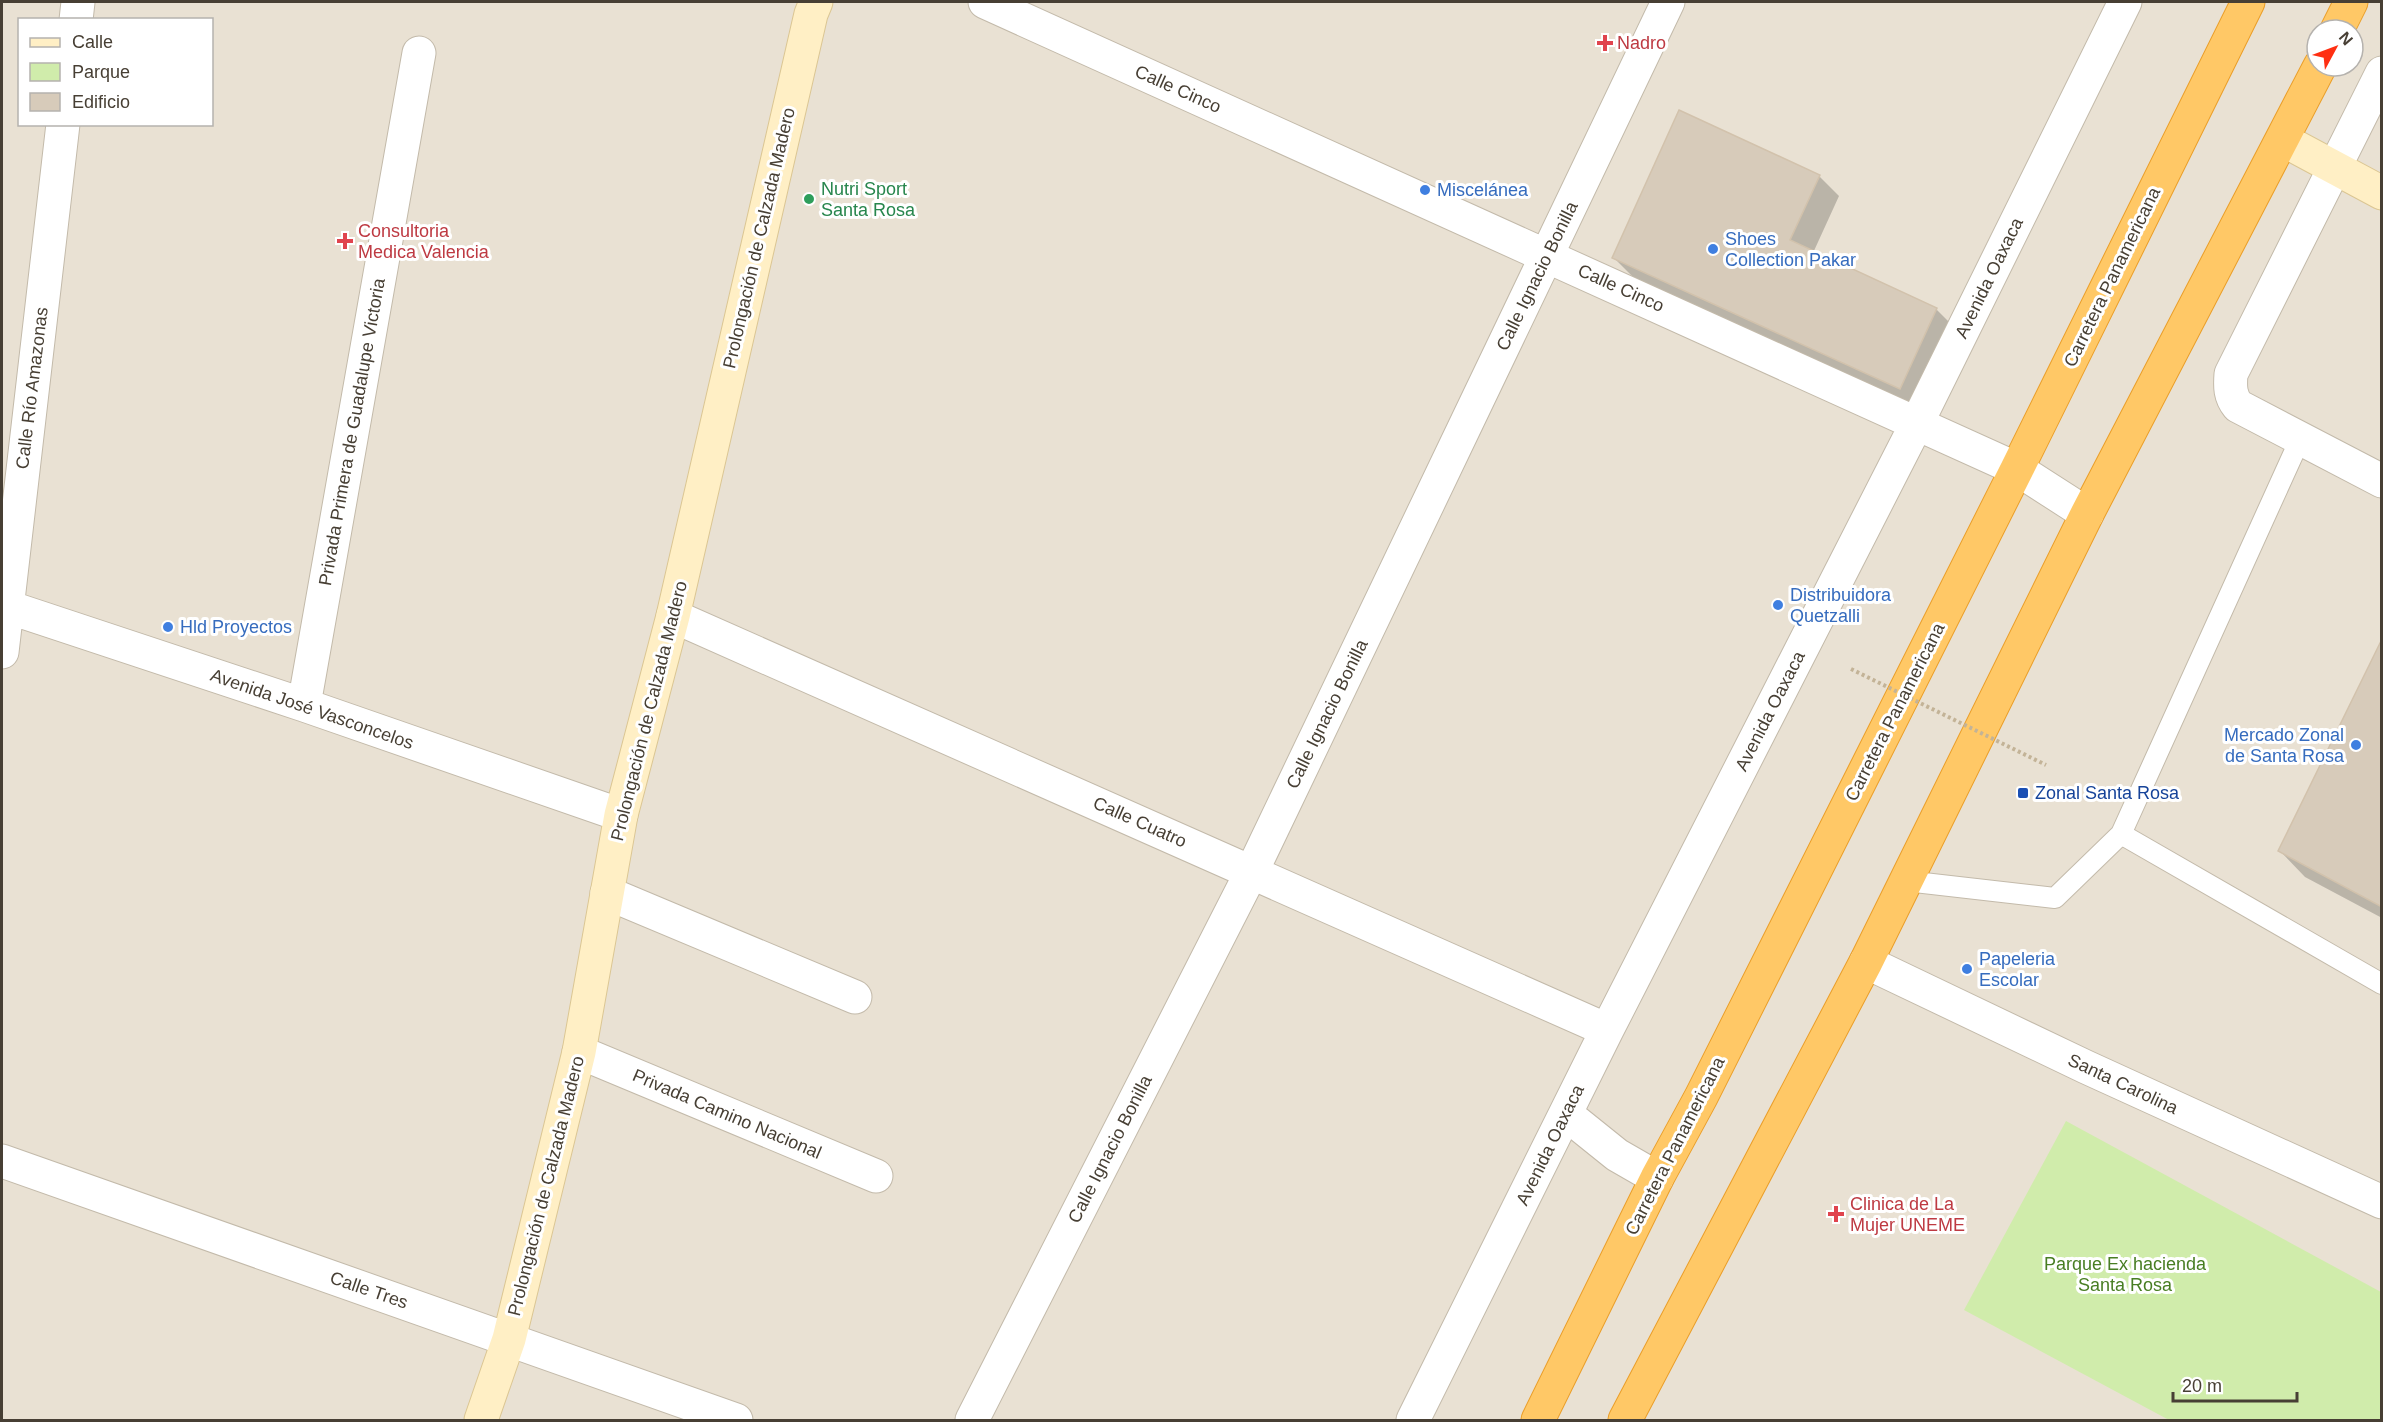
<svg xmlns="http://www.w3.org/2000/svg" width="2383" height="1422" viewBox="0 0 2383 1422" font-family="Helvetica,sans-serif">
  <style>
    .residential { fill: #e9e1d3; fill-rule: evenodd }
    .green { fill: #d0ecab }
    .shadow { fill: #0003 }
    .building { fill: #d7cbba; stroke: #d2c2ac; stroke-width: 1.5 }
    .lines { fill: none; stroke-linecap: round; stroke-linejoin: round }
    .lane-casing { stroke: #c3baaa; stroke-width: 22 }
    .street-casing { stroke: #c3baaa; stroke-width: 35 }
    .secondary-casing { stroke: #dbc693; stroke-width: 35 }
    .highway-casing { stroke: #ea9e29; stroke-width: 35 }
    .lane { stroke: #fff; stroke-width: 20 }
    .street { stroke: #fff; stroke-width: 33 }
    .secondary { stroke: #ffefc5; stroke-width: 33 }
    .highway { stroke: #ffc866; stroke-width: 33 }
    .path-bridge { stroke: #c3b397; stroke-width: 4; stroke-dasharray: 3 3; stroke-linecap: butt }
    .health-dot { fill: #e0444e; stroke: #fff; stroke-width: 2 }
    .shop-dot { fill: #3f7fe0; stroke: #fff; stroke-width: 2 }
    .leisure-dot { fill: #2e9e5b; stroke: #fff; stroke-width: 2 }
    .transit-dot { fill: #1a4fb4; stroke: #fff; stroke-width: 2 }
    .labels { text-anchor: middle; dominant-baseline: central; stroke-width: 6; stroke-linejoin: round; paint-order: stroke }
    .health-label { font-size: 18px; fill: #be3a42; stroke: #fff; text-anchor: start }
    .street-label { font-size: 18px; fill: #473f34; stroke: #fff }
    .leisure-label { font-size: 18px; fill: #27864d; stroke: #fff; text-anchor: start }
    .shop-label { font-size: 18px; fill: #366cbe; stroke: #fff; text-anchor: start }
    .transit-label { font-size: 18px; fill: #164399; stroke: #fff; text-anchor: start }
    .park-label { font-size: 18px; fill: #487e23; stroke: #fff }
  </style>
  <rect width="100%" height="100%" fill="#f4efe5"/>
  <path class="residential" d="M2,2H2381V1420H2ZM20,20H212V124H20ZM2317,30H2353V66H2317Z"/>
  <path class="green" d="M2066,1121L2381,1292V1420H2169L1964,1310Z"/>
  <path class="shadow" d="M1819,176L1839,196L1813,253L1936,309L1956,329L1921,408L1634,278L1614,258Z
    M2382,642V918L2305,877L2280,851Z"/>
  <path class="building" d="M1679,110L1820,175L1790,240L1937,308L1900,389L1612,258Z
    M2382,639V907L2278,851Z"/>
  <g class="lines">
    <g class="lane-casing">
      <path id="lane" d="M2121,834L2382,984
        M1906,881L2055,898L2121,834L2301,437"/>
    </g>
    <g class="street-casing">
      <path id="street" d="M985,2L2017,469L2087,514
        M76,20L78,2
        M2382,73L2231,374C2230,387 2230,396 2238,406L2382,481
        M2,605L304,705L621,815
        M673,616L1607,1030
        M2,652L63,124
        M304,705L419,53
        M607,893L855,997
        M1866,962L2086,1067L2382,1202
        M579,1052L876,1176
        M1566,1114L1617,1155L1657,1178
        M2,1161L736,1420
        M972,1420L1252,871L1668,2
        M1413,1420L1607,1030L1917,423L2125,2"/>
    </g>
    <g class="secondary-casing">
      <path id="secondary" d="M2283,140L2382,193
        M481,1420L509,1339L579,1052L621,815L673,616L811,14L816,2"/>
    </g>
    <g class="highway-casing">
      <path id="highway" d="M2337,30L2351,2
        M1538,1420L1657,1178L1701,1097L2017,469L2248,2
        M1625,1420L1866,962L2087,514L2320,66"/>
    </g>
    <use href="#lane" class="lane"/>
    <use href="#street" class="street"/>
    <use href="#secondary" class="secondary"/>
    <use href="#highway" class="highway"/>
    <path class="path-bridge" d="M1851,669L2046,765"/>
  </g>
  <g class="health-dot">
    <path d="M1602 34h6v6h6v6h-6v6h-6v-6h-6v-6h6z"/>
    <path d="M342 232h6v6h6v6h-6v6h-6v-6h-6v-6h6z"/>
    <path d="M1833 1205h6v6h6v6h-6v6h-6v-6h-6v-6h6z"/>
  </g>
  <g class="shop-dot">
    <circle cx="1425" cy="190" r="6"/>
    <circle cx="1713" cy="249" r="6"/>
    <circle cx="1778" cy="605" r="6"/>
    <circle cx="168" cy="627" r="6"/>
    <circle cx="2356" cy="745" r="6"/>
    <circle cx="1967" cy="969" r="6"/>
  </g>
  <circle class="leisure-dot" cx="809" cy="199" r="6"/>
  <rect class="transit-dot" x="2017" y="787" width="12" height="12" rx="3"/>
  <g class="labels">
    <g class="health-label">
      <text x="1617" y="43">Nadro</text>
      <text x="358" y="231">Consultoria<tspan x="358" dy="21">Medica Valencia</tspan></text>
      <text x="1850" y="1204">Clinica de La<tspan x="1850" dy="21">Mujer UNEME</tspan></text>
    </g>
    <g class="street-label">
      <text transform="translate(1178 89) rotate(24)">Calle Cinco</text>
      <text transform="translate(759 238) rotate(-77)">Prolongación de Calzada Madero</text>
      <text transform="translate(1537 276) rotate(-64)">Calle Ignacio Bonilla</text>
      <text transform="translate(2112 277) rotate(-64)">Carretera Panamericana</text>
      <text transform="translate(1989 278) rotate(-64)">Avenida Oaxaca</text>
      <text transform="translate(1621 288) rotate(24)">Calle Cinco</text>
      <text transform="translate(32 388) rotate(-83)">Calle Río Amazonas</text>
      <text transform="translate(352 432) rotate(-80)">Privada Primera de Guadalupe Victoria</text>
      <text transform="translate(312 709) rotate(19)">Avenida José Vasconcelos</text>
      <text transform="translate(649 711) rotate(-76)">Prolongación de Calzada Madero</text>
      <text transform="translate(1770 711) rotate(-63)">Avenida Oaxaca</text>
      <text transform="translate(1895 712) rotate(-63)">Carretera Panamericana</text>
      <text transform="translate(1327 714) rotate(-64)">Calle Ignacio Bonilla</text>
      <text transform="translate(1140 822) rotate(24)">Calle Cuatro</text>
      <text transform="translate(2123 1084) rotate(25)">Santa Carolina</text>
      <text transform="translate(727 1114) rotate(23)">Privada Camino Nacional</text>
      <text transform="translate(1550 1145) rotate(-64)">Avenida Oaxaca</text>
      <text transform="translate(1675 1146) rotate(-63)">Carretera Panamericana</text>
      <text transform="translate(1110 1149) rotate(-63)">Calle Ignacio Bonilla</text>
      <text transform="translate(546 1186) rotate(-76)">Prolongación de Calzada Madero</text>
      <text transform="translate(369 1290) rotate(19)">Calle Tres</text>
    </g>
    <g class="leisure-label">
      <text x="821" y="189">Nutri Sport<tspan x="821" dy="21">Santa Rosa</tspan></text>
    </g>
    <g class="shop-label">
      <text x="1437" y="190">Miscelánea</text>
      <text x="1725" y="239">Shoes<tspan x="1725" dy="21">Collection Pakar</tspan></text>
      <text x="1790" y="595">Distribuidora<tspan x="1790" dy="21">Quetzalli</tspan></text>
      <text x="180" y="627">Hld Proyectos</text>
      <text x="2344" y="735" text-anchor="end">Mercado Zonal<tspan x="2344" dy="21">de Santa Rosa</tspan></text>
      <text x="1979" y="959">Papeleria<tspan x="1979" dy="21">Escolar</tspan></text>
    </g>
    <g class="transit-label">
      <text x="2035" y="793">Zonal Santa Rosa</text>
    </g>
    <g class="park-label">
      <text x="2125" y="1264">Parque Ex hacienda<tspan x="2125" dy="21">Santa Rosa</tspan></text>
    </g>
  </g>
  <rect width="2383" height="1422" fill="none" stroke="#473f34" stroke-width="6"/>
  <rect x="18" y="18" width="195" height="108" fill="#ffffff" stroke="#b5b2ae" stroke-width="1.5"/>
  <rect x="30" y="38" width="30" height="9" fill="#ffefc5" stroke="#b5b2ae" stroke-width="1.5"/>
  <text x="72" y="48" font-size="18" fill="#473f34">Calle</text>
  <rect x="30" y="63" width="30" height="18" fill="#d0ecab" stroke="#b5b2ae" stroke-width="1.5"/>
  <text x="72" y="78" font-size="18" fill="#473f34">Parque</text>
  <rect x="30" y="93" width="30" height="18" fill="#d7cbba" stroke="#b5b2ae" stroke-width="1.5"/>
  <text x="72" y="108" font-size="18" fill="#473f34">Edificio</text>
  <g transform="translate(2335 48) rotate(49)"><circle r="28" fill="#ffffff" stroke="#b5b2ae" stroke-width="1.5"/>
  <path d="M0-4.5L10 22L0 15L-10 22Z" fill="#ff2f12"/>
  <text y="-9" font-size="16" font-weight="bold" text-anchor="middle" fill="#473f34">N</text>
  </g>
  <path d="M2173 1392v9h124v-9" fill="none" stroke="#473f34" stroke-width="3"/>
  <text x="2182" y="1392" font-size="18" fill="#473f34" stroke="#ffffff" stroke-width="4.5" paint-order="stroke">20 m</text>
</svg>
